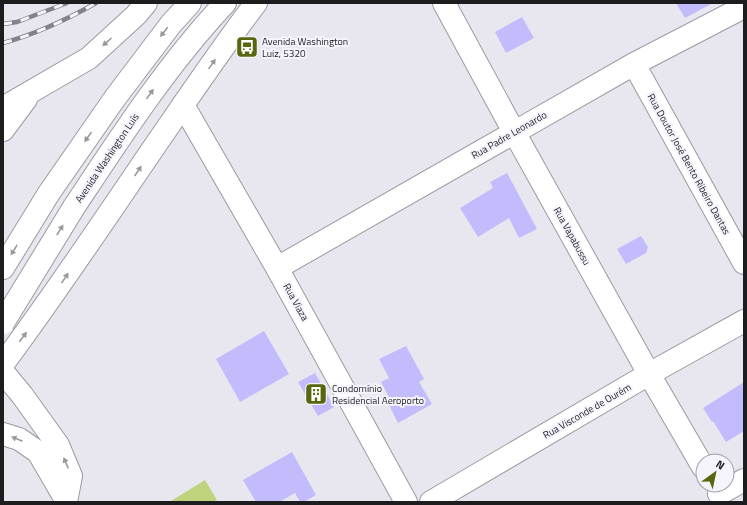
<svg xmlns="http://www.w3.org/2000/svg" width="747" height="505" viewBox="0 0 747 505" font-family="'Titillium Web',sans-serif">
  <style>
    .water { fill: #bfd37c }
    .building { fill: #c2bbfc }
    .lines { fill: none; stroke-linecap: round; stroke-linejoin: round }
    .minor-casing { stroke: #9b9aa2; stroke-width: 24 }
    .highway-casing { stroke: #9b9aa2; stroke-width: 24 }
    .minor { stroke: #fff; stroke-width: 22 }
    .highway { stroke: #fff; stroke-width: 22 }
    .rail-casing { stroke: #828288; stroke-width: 4.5 }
    .rail { stroke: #f5f4fd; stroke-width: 3; stroke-dasharray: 9; stroke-linecap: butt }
    .highway-bridge-casing { stroke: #9b9aa2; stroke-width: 24; stroke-linecap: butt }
    .highway-bridge { stroke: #fff; stroke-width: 22 }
    .oneway { fill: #99999b }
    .labels { text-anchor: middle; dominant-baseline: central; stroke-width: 4; stroke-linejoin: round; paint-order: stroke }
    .poi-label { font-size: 10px; fill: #1d1d20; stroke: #f5f4fd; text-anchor: start }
    .street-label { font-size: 10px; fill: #1d1d20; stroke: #f5f4fd }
  </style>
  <rect width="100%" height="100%" fill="#e8e7f0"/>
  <path class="water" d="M205,480L217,500L213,502H171V501Z"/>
  <path class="building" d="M676,3H713L685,18Z
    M522,17L534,38L506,53L495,32Z
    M507,173L537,229L519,238L509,218L478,237L460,208L493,188L490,182Z
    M641,236L648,247L646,253L626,264L617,249Z
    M264,331L289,374L240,402L216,359Z
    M406,346L424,379L419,382L432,404L398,423L388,403L391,401L381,382L389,378L379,359Z
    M315,373L334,407L318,416L298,382Z
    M744,382V431L726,442L713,421L712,422L703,408Z
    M292,452L316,495L304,502H300L295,493L279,502H256L243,480Z"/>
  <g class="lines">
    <g class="minor-casing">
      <path id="minor" d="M444,3L514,132L649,374L703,467
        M634,64L744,263
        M183,105L277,268L406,502
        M277,268L634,64L744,7
        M719,494L744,480
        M431,502L649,374L744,321"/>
    </g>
    <g class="highway-casing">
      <path id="highway" d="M3,108L89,58L136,15L146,3
        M3,130L26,99
        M74,207C121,136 167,65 225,3
        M3,268L49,193L115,98L171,24L190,3
        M3,364C58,290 109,213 161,137C192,92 223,46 256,3
        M3,372L22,395L58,445L71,476L66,502
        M3,434L19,439L38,452L66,500"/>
    </g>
    <use href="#minor" class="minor"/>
    <use href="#highway" class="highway"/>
    <g class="rail-casing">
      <path id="rail" d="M3,24L17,22L67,3
        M3,43C36,34 66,20 96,3"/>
    </g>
    <use href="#rail" class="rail"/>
    <g class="highway-bridge-casing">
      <path id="highway-bridge" d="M3,323L74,207"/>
    </g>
    <use href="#highway-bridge" class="highway-bridge"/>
  </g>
  <defs><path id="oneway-solid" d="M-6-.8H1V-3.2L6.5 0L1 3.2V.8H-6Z"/></defs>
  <g class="oneway">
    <use href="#oneway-solid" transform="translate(164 32) rotate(128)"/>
    <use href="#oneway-solid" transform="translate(107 42) rotate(138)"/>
    <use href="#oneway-solid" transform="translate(212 64) rotate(-55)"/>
    <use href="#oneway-solid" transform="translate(150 94) rotate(-54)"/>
    <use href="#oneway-solid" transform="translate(88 137) rotate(125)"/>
    <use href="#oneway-solid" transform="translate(138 171) rotate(-56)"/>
    <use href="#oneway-solid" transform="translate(60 230) rotate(-58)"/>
    <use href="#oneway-solid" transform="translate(14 250) rotate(122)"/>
    <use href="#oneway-solid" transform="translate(65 278) rotate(-56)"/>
    <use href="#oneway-solid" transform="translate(23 337) rotate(-53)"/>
    <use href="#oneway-solid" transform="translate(17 439) rotate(-157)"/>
    <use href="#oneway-solid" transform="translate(66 463) rotate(-113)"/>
  </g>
  <defs>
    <g id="bus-square" transform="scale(1.15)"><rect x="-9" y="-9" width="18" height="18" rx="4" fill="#57670e" stroke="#f5f4fd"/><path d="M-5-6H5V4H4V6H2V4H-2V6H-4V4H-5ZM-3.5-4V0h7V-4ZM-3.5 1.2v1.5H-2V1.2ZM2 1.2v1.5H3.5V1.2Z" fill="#fff"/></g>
    <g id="building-square" transform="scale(1.15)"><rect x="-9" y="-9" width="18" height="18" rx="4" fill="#57670e" stroke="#f5f4fd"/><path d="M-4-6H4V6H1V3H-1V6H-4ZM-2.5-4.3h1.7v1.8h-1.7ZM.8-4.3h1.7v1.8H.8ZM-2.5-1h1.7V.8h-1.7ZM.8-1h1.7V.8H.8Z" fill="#fff"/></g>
  </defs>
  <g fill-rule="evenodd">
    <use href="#bus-square" x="247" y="47"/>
    <use href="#building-square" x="316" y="394"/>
  </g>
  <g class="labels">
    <g class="poi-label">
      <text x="262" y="41">Avenida Washington<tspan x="262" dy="12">Luiz, 5320</tspan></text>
      <text x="332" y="388">Condomínio<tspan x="332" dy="12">Residencial Aeroporto</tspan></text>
    </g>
    <g class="street-label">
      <text transform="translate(509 135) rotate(-30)">Rua Padre Leonardo</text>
      <text transform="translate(107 158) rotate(-56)">Avenida Washington Luís</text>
      <text transform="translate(689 164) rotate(61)">Rua Doutor José Bento Ribeiro Dantas</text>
      <text transform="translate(572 236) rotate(61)">Rua Vapabussu</text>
      <text transform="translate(296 302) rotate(61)">Rua Viaza</text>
      <text transform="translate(587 411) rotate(-30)">Rua Visconde de Ourém</text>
    </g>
  </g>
  <rect width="747" height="505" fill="none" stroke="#1d1d20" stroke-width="8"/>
  <g transform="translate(715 473) rotate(33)"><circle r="19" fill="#f5f4fd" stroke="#9f9ea5"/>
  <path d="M0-3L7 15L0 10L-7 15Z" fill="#57670e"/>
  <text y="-6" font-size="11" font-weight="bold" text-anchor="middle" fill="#1d1d20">N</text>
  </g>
</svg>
